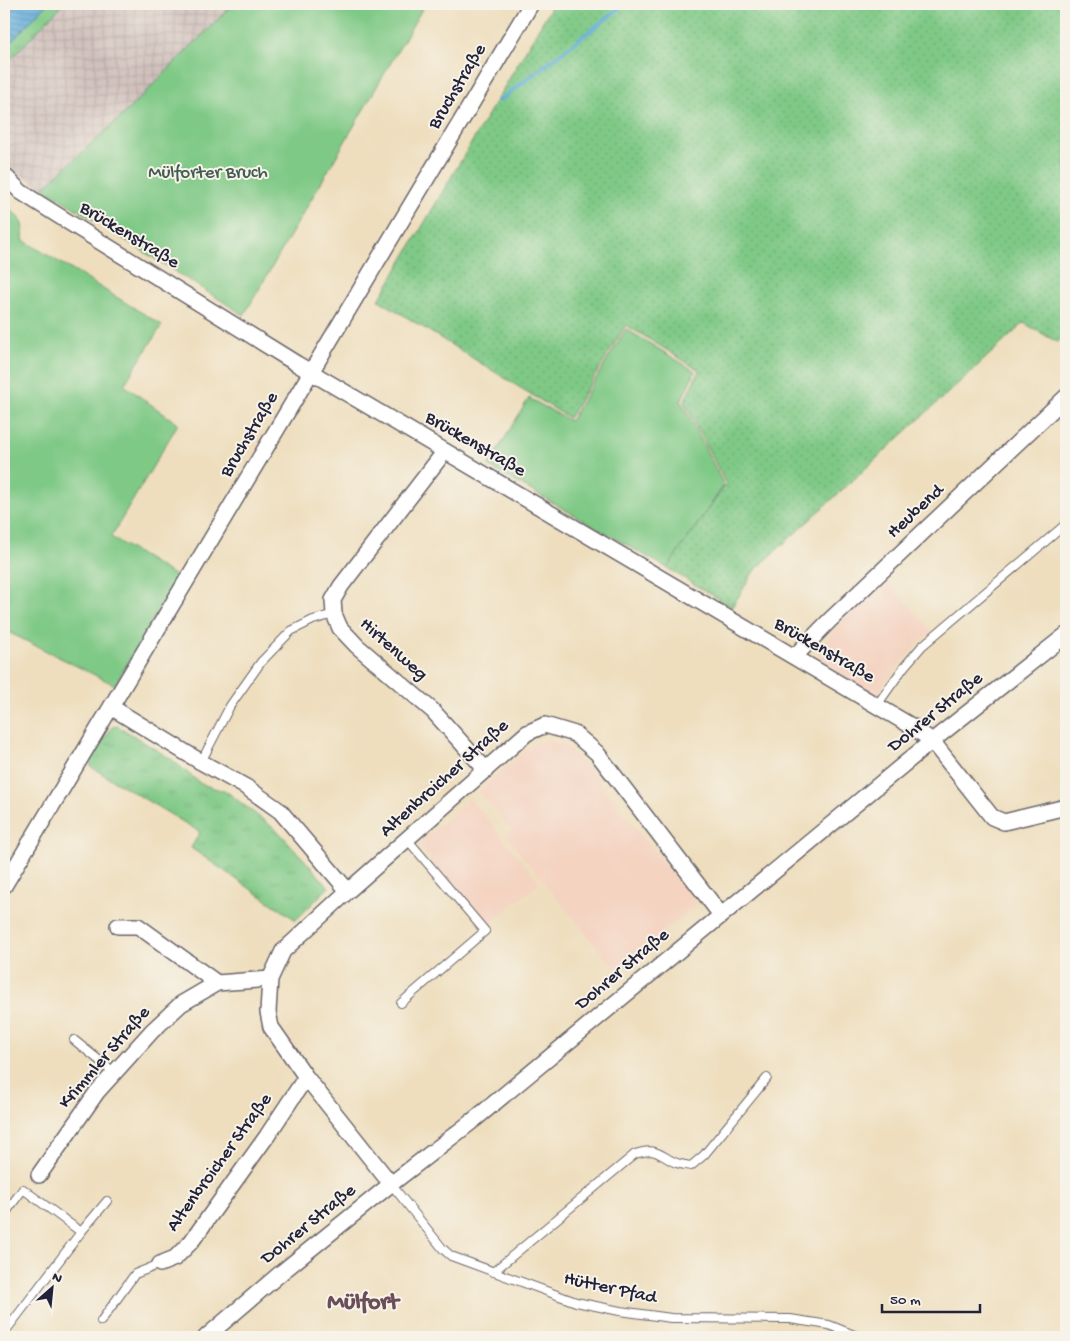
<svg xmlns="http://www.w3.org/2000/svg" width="1070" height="1341" viewBox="0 0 1070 1341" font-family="'Gochi Hand',sans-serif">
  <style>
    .built { fill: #f4d3c1 }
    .industrial { fill: url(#industrial-grid) }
    .grass { fill: url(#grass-tufts); stroke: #507660 }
    .park { fill: #7fc986; stroke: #507660 }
    .garden { fill: url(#garden-dots); stroke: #507660 }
    .water { fill: url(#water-rules); stroke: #42688b }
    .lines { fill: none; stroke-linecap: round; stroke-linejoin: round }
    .stream { stroke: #62addb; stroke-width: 4 }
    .service-casing { stroke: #696469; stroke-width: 10 }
    .minor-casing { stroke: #696469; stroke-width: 18 }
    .service { stroke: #fff; stroke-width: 8 }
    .minor { stroke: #fff; stroke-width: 15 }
    .labels { text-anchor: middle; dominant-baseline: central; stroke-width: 4; stroke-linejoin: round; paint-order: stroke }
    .street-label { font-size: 19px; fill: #22223b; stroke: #f7f3e8 }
    .park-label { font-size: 19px; fill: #435c55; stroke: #f7f3e8 }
    .district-label { font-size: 24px; font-weight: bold; fill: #6c4e5a; stroke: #f7f3e8 }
  </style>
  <defs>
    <pattern id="industrial-grid" width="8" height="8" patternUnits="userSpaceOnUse" patternTransform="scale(1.25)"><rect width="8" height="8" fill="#d0c0bc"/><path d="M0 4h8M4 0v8" fill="none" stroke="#b2a5a2"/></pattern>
    <pattern id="grass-tufts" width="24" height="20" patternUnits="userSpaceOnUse" patternTransform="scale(1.25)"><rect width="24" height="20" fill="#7fc986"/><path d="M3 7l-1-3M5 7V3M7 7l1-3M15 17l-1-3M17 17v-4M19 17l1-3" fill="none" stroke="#6dac75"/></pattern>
    <pattern id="garden-dots" width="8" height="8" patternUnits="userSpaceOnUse" patternTransform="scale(1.25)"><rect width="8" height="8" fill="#7fc986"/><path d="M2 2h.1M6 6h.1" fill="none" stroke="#6dac75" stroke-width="1.8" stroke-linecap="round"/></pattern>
    <pattern id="water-rules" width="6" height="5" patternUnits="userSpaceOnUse" patternTransform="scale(1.25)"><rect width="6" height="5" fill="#62addb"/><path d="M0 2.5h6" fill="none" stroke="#508cb3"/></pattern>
  </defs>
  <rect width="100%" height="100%" fill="#f7f3e8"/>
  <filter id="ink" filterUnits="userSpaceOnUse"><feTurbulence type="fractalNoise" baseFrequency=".02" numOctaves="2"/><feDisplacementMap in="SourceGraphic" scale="10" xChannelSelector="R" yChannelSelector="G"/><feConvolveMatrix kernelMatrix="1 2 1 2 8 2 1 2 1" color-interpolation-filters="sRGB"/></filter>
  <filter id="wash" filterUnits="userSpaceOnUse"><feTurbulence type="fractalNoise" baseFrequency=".0096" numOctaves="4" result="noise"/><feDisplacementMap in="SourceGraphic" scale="20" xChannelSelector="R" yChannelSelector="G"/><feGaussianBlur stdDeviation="1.12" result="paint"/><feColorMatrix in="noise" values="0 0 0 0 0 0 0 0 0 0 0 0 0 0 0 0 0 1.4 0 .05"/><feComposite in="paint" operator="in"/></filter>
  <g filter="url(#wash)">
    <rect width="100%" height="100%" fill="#eedebe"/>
    <path class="built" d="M886,580L932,631L912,650L887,680L877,697L820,664L818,653L834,630Z
      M552,741L565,746L578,757L697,904L616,970L506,836L512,830L478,791L524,751L537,743Z
      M470,799L540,883L485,927L418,845Z"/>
    <path class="industrial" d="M63,4H233L120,118L43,188L12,170L4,162V66Z"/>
    <path class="grass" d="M47,4H63L4,66V49Z
      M118,726L171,759L201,784L227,792L280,833L329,887L296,920L191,848L200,832L91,767L90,762L112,727Z"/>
    <path class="park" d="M233,4H425L244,315L43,188L120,118Z
      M4,204C18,216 25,220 23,240L162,325L124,385L178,424L111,537L177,577L115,685L4,630Z
      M626,329L695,371L681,401L724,485L667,568L488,466L529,398L570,421Z"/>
    <path class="garden" d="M553,4H1066V336L1057,342L1024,323L754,571L732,607L667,568L726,484L684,402L699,370L626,325L569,418L379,300Z"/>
    <path class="water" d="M4,4H47L4,49Z"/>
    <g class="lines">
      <path class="stream" d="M499,101L625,4"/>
    </g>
  </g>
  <g filter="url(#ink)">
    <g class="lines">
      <g class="service-casing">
        <path id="service" d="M877,705L904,667L922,646L1066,524
          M201,762L230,706L261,662L291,631L313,620L334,614
          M401,1003L485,931L407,839
          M74,1040L115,1073
          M391,1184L443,1249L451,1256L576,1302L620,1311L671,1318L790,1319L829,1325L859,1337
          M4,1215L23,1189L81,1232
          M493,1272L635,1154C654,1148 656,1152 672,1161C677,1164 685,1165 691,1166L704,1155L767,1078
          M101,1321L135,1274L160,1264
          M4,1333L81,1232L107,1201"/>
      </g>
      <g class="minor-casing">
        <path id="minor" d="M4,175L21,192L70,223L297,364L913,727L932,741L992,817L1004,822L1066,807
          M445,451L341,586L333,600L334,614L340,628L357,646L433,711L486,770
          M794,657L830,620L1066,397
          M111,707L201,762L246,787L280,811L348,891
          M4,886L531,4
          M118,926H138L217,983
          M39,1175L97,1092L152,1031L181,1004L217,983L270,979
          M391,1184L306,1077L271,1027L268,1012L270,979L283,951L348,891L527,733L545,725L575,734L597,753L721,915
          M160,1264L175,1258L191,1242L267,1136L306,1077
          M206,1337L282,1272L391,1184L475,1119L932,741L1066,635"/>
      </g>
      <use href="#service" class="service"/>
      <use href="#minor" class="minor"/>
    </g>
  </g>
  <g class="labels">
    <g class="street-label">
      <text transform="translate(458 87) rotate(-59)">Bruchstraße</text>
      <text transform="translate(129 236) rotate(31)">Brückenstraße</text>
      <text transform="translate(250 435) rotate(-59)">Bruchstraße</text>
      <text transform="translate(475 445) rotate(30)">Brückenstraße</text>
      <text transform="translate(916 512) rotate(-43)">Heubend</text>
      <text transform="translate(393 650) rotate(42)">Hirtenweg</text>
      <text transform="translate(824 651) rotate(30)">Brückenstraße</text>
      <text transform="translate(936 713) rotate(-39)">Dohrer Straße</text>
      <text transform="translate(445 779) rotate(-42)">Altenbroicher Straße</text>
      <text transform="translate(623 970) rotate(-40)">Dohrer Straße</text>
      <text transform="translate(105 1058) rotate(-49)">Krimmler Straße</text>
      <text transform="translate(220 1163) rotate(-54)">Altenbroicher Straße</text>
      <text transform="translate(309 1225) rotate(-39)">Dohrer Straße</text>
      <text transform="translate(610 1289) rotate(12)">Hütter Pfad</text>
    </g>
    <g class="park-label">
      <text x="208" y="173">Mülforter Bruch</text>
    </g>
    <g class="district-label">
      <text x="363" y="1303">Mülfort</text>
    </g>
  </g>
  <rect width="1070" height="1341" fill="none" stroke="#f7f3e8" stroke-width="20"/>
  <g transform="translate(52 1288) rotate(27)" stroke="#f7f3e8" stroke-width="4" paint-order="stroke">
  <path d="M0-4L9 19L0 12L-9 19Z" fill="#22223b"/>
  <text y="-8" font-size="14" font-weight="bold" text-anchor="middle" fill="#22223b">N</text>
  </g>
  <path d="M882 1304v8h98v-8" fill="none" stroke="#22223b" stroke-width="2.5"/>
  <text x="890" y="1304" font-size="15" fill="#22223b" stroke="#f7f3e8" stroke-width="4" paint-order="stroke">50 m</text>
</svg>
